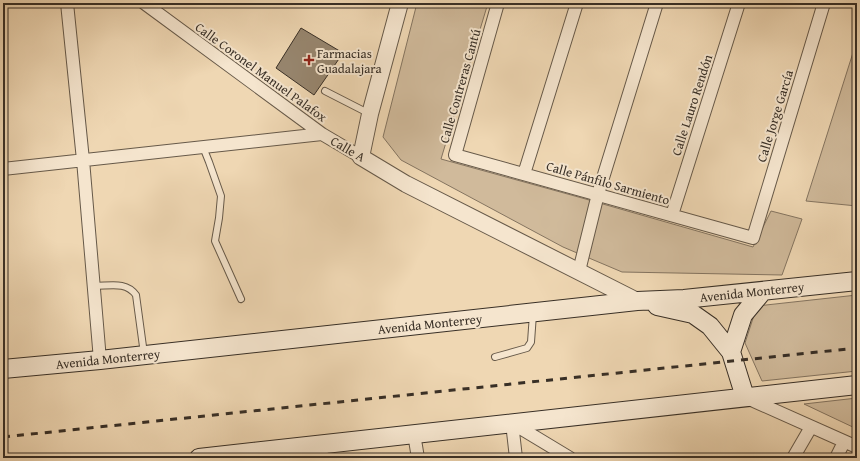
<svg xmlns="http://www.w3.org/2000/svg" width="860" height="461" viewBox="0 0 860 461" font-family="'Gentium Book Plus',serif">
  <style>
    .green { fill: #d0ba9b; stroke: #847460 }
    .building { fill: #97866f; stroke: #382f26 }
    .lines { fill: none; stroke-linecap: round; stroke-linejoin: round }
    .service-casing { stroke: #665949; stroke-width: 8 }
    .minor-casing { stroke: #665949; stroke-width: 14 }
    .tertiary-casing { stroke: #665949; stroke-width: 18 }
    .secondary-casing { stroke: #382f26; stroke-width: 20 }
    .service { stroke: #f5e5ce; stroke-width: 6 }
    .minor { stroke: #f5e5ce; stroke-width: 12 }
    .tertiary { stroke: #f5e5ce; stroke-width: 16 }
    .secondary { stroke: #f5e5ce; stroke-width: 18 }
    .rail { stroke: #382f26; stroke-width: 3; stroke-dasharray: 7 7; stroke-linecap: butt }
    .poi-dot { fill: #8f2418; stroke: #f5e5ce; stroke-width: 1.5 }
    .labels { text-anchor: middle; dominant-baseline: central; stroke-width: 4; stroke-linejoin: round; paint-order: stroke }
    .poi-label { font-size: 13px; fill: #382f26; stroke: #f5e5ce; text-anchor: start }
    .street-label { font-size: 13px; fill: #382f26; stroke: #f5e5ce }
  </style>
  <rect width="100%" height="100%" fill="#efd7b3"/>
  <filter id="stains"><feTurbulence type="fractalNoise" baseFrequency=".005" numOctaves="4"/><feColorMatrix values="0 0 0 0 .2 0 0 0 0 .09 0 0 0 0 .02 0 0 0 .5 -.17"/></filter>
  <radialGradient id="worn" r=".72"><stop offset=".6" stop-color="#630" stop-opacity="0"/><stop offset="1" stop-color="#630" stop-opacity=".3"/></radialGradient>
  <path class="green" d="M417,3H488L441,159L582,198L753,247L771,211L802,219L782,275L622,272L563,247L401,160L383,137Z
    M857,40V206L806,201Z
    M857,295V371L762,381L745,343L757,306Z
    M857,398V429L804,404Z"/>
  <path class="building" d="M301,28L343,53L314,95L276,68Z"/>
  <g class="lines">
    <g class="service-casing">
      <path id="service" d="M325,91L370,114
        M203,147L209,162L221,196L219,218L215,241L241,299
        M94,286C110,286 126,281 136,295L144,354
        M495,357L527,348L531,342L533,314"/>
    </g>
    <g class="minor-casing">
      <path id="minor" d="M67,3L83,160L100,360
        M144,3L322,134
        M498,3L455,155L753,238L824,3
        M3,169L322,134L361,157
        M524,174L577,3
        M672,215L739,3
        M579,271L598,194L657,3
        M747,398L857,447
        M512,423L570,458
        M512,423L516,458
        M414,434L418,458
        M321,445L322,458
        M793,458L811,427
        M836,458L844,442"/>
    </g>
    <g class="tertiary-casing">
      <path id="tertiary" d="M400,3L370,114L361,157L406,184L637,301"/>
    </g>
    <g class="secondary-casing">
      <path id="secondary" d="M657,306L693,314L710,326L731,352L745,397
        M731,352L743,315L763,291
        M3,369L100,360L637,301L684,299L857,281
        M199,458L857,385"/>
    </g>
    <use href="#service" class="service"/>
    <use href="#minor" class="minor"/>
    <use href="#tertiary" class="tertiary"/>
    <use href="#secondary" class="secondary"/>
    <path class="rail" d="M3,437L857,348"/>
  </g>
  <path class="poi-dot" d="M307 54h4v4h4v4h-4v4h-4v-4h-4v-4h4z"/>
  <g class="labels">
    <g class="poi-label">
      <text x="317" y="53">Farmacias<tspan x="317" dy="15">Guadalajara</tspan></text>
    </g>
    <g class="street-label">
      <text transform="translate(261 72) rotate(36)">Calle Coronel Manuel Palafox</text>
      <text transform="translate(460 86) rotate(-74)">Calle Contreras Cantú</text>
      <text transform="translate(692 105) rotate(-72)">Calle Lauro Rendón</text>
      <text transform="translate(775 116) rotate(-73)">Calle Jorge García</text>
      <text transform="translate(348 149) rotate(30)">Calle A</text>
      <text transform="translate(608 183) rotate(16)">Calle Pánfilo Sarmiento</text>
      <text transform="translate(752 292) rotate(-6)">Avenida Monterrey</text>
      <text transform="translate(430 324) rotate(-6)">Avenida Monterrey</text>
      <text transform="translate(108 359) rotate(-6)">Avenida Monterrey</text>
    </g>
  </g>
  <rect width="860" height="461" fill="none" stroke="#efd7b3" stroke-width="16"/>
  <rect x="4" y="4" width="852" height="453" fill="none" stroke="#382f26" stroke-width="2"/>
  <rect x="8" y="8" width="844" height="445" fill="none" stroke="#382f26"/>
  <rect width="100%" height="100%" filter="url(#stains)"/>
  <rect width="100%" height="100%" fill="url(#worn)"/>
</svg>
